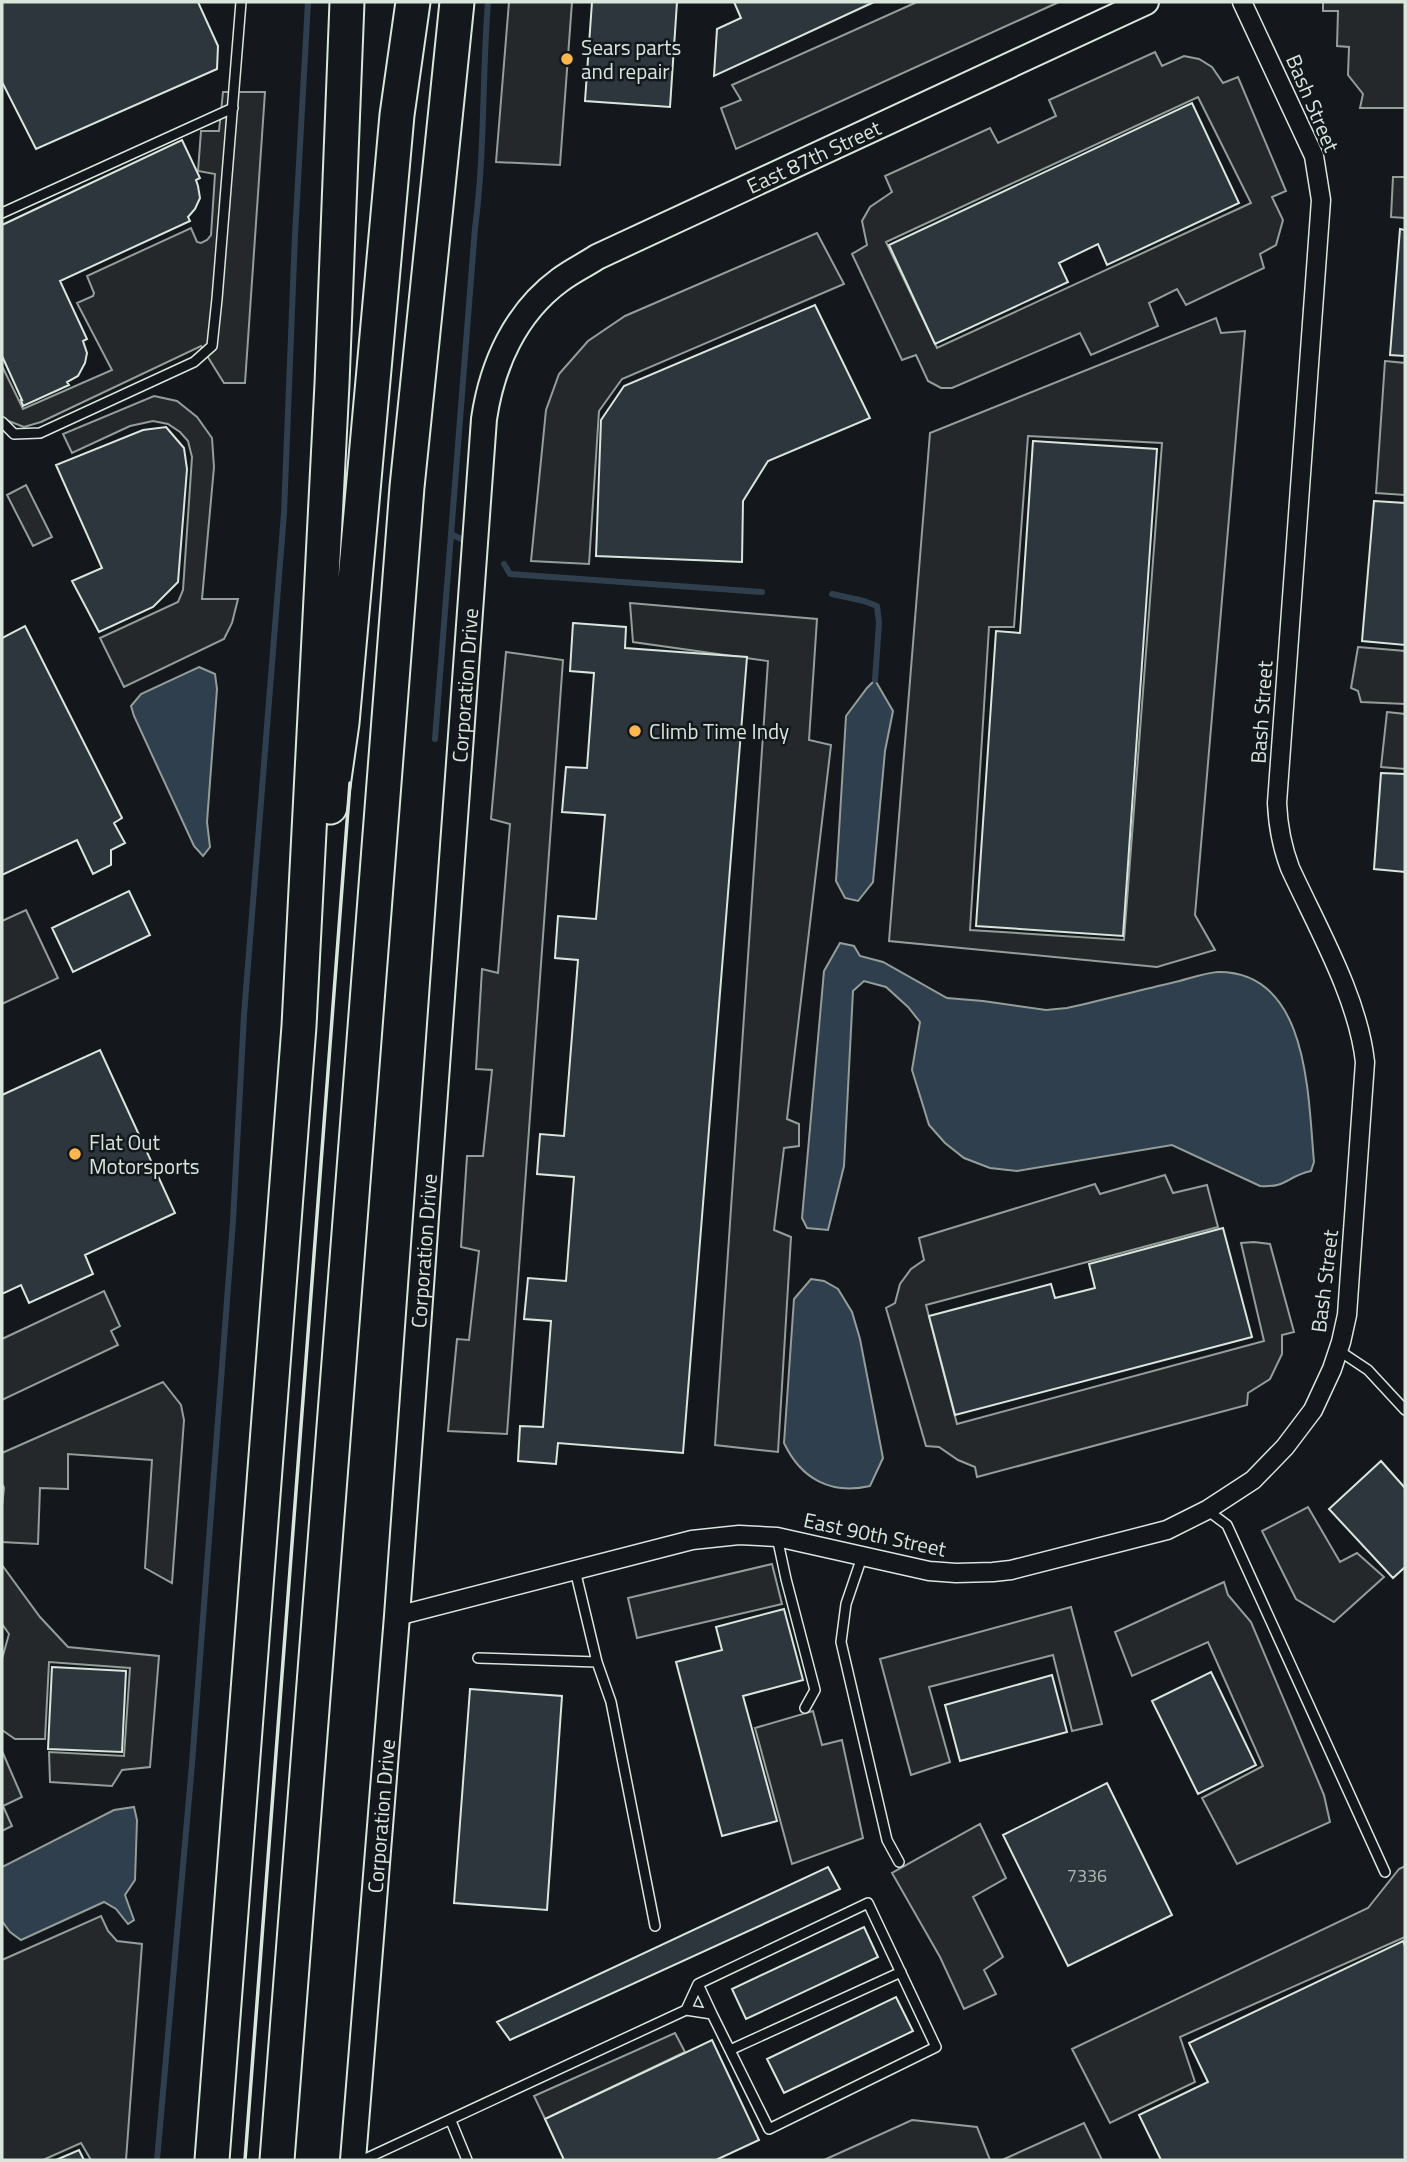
<svg xmlns="http://www.w3.org/2000/svg" width="1407" height="2162" viewBox="0 0 1407 2162" font-family="'Titillium Web',sans-serif">
  <style>
    .parking { fill: #24282b; stroke: #939e99; stroke-width: 2; fill-rule: evenodd }
    .water { fill: #2f3f4d; stroke: #939e99; stroke-width: 2 }
    .lines { fill: none; stroke-linecap: round; stroke-linejoin: round }
    .stream { stroke: #2f3f4d; stroke-width: 6 }
    .building { fill: #2c363c; stroke: #d8e6dc; stroke-width: 2 }
    .lane-casing { stroke: #d8e6dc; stroke-width: 12 }
    .street-casing { stroke: #d8e6dc; stroke-width: 21 }
    .secondary-casing { stroke: #d8e6dc; stroke-width: 28 }
    .highway-casing { stroke: #d8e6dc; stroke-width: 37 }
    .lane { stroke: #14181c; stroke-width: 9 }
    .street { stroke: #14181c; stroke-width: 18 }
    .secondary { stroke: #14181c; stroke-width: 24 }
    .highway { stroke: #14181c; stroke-width: 33 }
    .wall { stroke: #d8e6dc; stroke-width: 3.5 }
    .poi-dot { fill: #ffb74d; stroke: #14181c; stroke-width: 2.5 }
    .labels { text-anchor: middle; dominant-baseline: central; stroke-width: 5; stroke-linejoin: round; paint-order: stroke }
    .number-label { font-size: 18px; fill: #adbab4 }
    .poi-label { font-size: 21px; fill: #d8e6dc; stroke: #14181c; text-anchor: start }
    .street-label { font-size: 21px; fill: #d8e6dc; stroke: #14181c }
  </style>
  <rect width="100%" height="100%" fill="#14181c"/>
  <path class="parking" d="M509,2H572L560,165L496,162Z
    M917,2H1059L736,149L721,108L741,100L732,85Z
    M1323,2H1405V108H1360L1363,94L1348,75L1349,47L1337,46L1338,11H1323Z
    M1155,52L1162,66L1184,56L1199,59L1212,67L1223,83L1238,77L1286,191L1272,197L1283,220L1276,245L1260,254L1264,268L1186,305L1177,289L1149,303L1158,326L1091,355L1080,333L952,388H941L928,381L916,355L902,360L852,254L867,245L862,221L870,207L892,192L885,176L990,128L998,143L1056,116L1049,100ZM1198,97L1251,203L937,348L886,242Z
    M223,92H265L245,383H224L201,346L41,422L24,427L6,420L2,417V366L23,409L112,370L77,303L93,296L94,293L87,276L191,228L197,242L201,243L207,240L211,235L215,174L198,171L201,131H219Z
    M1393,177H1405V218L1391,217Z
    M817,233L844,284L622,379L599,411L589,564L531,561L546,410L559,374L588,341L625,316Z
    M1216,318L1221,333L1245,331L1195,915L1215,950L1157,967L889,941L930,433ZM1028,436L1162,443L1124,940L970,930L989,627H1014Z
    M1385,361L1405,363V495L1376,493Z
    M154,396L177,401L197,417L212,438L214,467L202,599H238L232,623L224,639L124,687L100,638L178,602L183,590L192,457L188,441L180,432L168,424L153,421L130,426L72,453L63,434Z
    M26,485L52,537L33,546L7,495Z
    M630,603L817,619L809,740L831,745L787,1119L799,1124V1146L784,1148L774,1230L791,1237L778,1452L715,1445L768,661L633,642Z
    M1358,647L1405,651V704L1361,702L1358,691L1351,688Z
    M506,652L563,660L507,1434L448,1431L457,1339L469,1340L479,1251L461,1247L467,1156H483L492,1070L476,1069L482,969L498,973L510,824L491,819Z
    M1387,712L1405,714V769L1381,767Z
    M26,910L58,978L2,1004V921Z
    M1165,1175L1173,1193L1207,1185L1218,1227L926,1305L957,1424L1264,1341L1241,1243L1254,1242L1270,1244L1294,1332L1282,1335V1354L1270,1379L1248,1393L1247,1405L977,1477L975,1467L958,1460L939,1447L926,1446L886,1308L895,1303L900,1284L911,1269L924,1260L919,1238L1095,1184L1100,1194Z
    M104,1291L120,1326L111,1331L118,1345L2,1400V1339Z
    M163,1382L181,1405L184,1420L172,1583L145,1568L152,1460L68,1454V1489L40,1488L38,1544L2,1542V1506L4,1488L2,1483V1453Z
    M1308,1507L1340,1562L1357,1553L1384,1577L1334,1622L1296,1599L1262,1531Z
    M772,1564L782,1604L637,1638L628,1598Z
    M2,1565L40,1617L68,1647L159,1656L150,1767L122,1770L112,1786L50,1782L49,1752L124,1756L130,1668L49,1662L45,1739H15L2,1730V1659L9,1634L2,1624Z
    M1224,1582L1228,1595L1251,1622L1324,1795L1330,1822L1237,1864L1202,1798L1263,1766L1208,1642L1132,1676L1115,1632Z
    M1071,1607L1102,1724L1072,1731L1053,1655L929,1687L950,1762L911,1775L880,1659Z
    M813,1711L822,1745L842,1740L863,1838L792,1864L755,1728Z
    M2,1751L22,1797L3,1806L12,1826L2,1831Z
    M980,1824L1006,1878L973,1897L1003,1957L984,1970L996,1994L964,2009L940,1957L892,1873Z
    M1405,1866V1937L1180,2037L1195,2082L1110,2123L1072,2049L1368,1908L1399,1869Z
    M101,1916L108,1931L117,1941L142,1944L126,2160H91L81,2143L43,2160H2V1960Z
    M675,2033L685,2052L545,2119L534,2096Z
    M912,2120L977,2127L990,2160H824Z
    M1084,2123L1102,2160H1002Z"/>
  <path class="water" d="M199,667L215,674L217,689L207,822L210,847L203,856L194,846L134,716L131,706L141,694Z
    M875,680L893,711L885,751L873,882L858,901L845,898L836,881L846,716L867,688Z
    M840,943L854,946L860,956L883,962L947,998L983,1001L1046,1010L1067,1008C1102,1000 1137,991 1171,983C1186,980 1203,973 1218,972C1310,971 1308,1099 1314,1162L1311,1171C1287,1176 1287,1188 1260,1186L1172,1145L1017,1171L990,1168L964,1158L945,1143L929,1125L912,1070L920,1022L908,1007L886,987L864,981L853,991L844,1166L828,1230L807,1228L802,1218L824,971Z
    M811,1279L824,1281L838,1289L852,1312L860,1339L883,1458L870,1486C831,1495 801,1479 784,1443L794,1299Z
    M134,1807L137,1820L135,1880L125,1895L134,1920L128,1924L116,1909L104,1902L21,1940L10,1932L2,1921V1867L114,1810Z"/>
  <g class="lines">
    <path class="stream" d="M451,534L463,540
      M504,564L510,574L762,592
      M832,594L864,601L877,606L879,623L875,680
      M435,739L475,228C485,153 482,77 488,2
      M157,2160L192,1764L233,1221L244,1015L284,513L295,235L308,2"/>
  </g>
  <path class="building" d="M2,2H198L218,46L217,69L36,149L2,82Z
    M592,2H677L670,107L585,101Z
    M734,2H874L714,76L717,29L741,18Z
    M1192,103L1239,203L1107,265L1098,244L1059,263L1068,282L935,344L889,245Z
    M182,140L200,178L196,180L198,186L200,198L195,209L188,217L190,221L60,281L87,339L83,341L87,353L85,363L78,376L67,382L69,385L23,406L21,400H22L2,356V225Z
    M1400,229L1405,230V356L1390,355Z
    M815,305L870,418L768,461L743,501L742,562L596,556L601,420L624,386Z
    M166,427L184,448L187,469L178,582L153,607L99,632L72,581L102,568L56,465L143,430Z
    M1033,441L1157,449L1123,936L976,926L996,631L1020,633Z
    M1374,501L1405,503V645L1362,641Z
    M573,623L626,627L625,648L747,657L683,1453L558,1443L556,1464L518,1461L520,1426L543,1427L551,1321L524,1319L528,1278L566,1281L574,1177L537,1174L540,1134L564,1136L578,960L555,958L558,916L596,919L605,815L562,812L566,767L587,768L594,673L570,671Z
    M25,626L122,818L114,823L125,843L111,850V865L93,874L77,840L2,875V638Z
    M1381,773L1405,774V872L1374,869Z
    M129,891L150,935L73,972L52,928Z
    M100,1050L175,1213L85,1255L93,1274L29,1303L21,1285L2,1294V1095Z
    M1223,1228L1252,1337L955,1415L929,1316L1051,1284L1055,1298L1095,1288L1089,1264Z
    M1381,1461L1405,1488V1567L1393,1578L1329,1509Z
    M784,1609L803,1680L743,1696L777,1821L722,1836L676,1662L722,1650L716,1627Z
    M52,1667L126,1671L122,1752L48,1749Z
    M1211,1672L1256,1765L1198,1794L1152,1701Z
    M1052,1675L1067,1732L960,1761L945,1705Z
    M470,1689L562,1696L547,1910L454,1903Z
    M1107,1783L1172,1915L1068,1966L1003,1835Z
    M828,1867L840,1889L510,2040L497,2022Z
    M864,1927L878,1957L746,2019L732,1989Z
    M1403,1941L1405,1946V2160H1161L1139,2115L1208,2082L1189,2043Z
    M896,1997L913,2031L784,2093L767,2059Z
    M712,2040L759,2140L716,2160H564L545,2119Z
    M79,2150L84,2160H56Z"/>
  <g class="lines">
    <g class="lane-casing">
      <path id="lane" d="M2,213L233,108
        M2,422L14,434L40,433L194,362L212,346L217,299L241,2
        M1338,1350L1368,1370L1405,1410
        M1207,1510L1227,1525L1385,1872
        M777,1537L786,1579L815,1690L805,1708
        M862,1557L846,1604L841,1642L887,1840L899,1862
        M478,1658L597,1662L575,1570
        M597,1662L611,1702L655,1926
        M698,1984L868,1903L936,2047L769,2129L712,2014
        M730,2050L901,1972
        M451,2121L467,2160
        M363,2160L686,2010L712,2014L698,1984L686,2010"/>
    </g>
    <g class="street-casing">
      <path id="street" d="M397,1616L692,1540L739,1535L777,1537L929,1571L956,1573L993,1572L1011,1570L1167,1530L1207,1510L1253,1480L1285,1447L1313,1410L1332,1369L1341,1342L1347,1315L1365,1062C1358,997 1317,927 1290,868C1282,847 1278,826 1277,803L1321,200L1314,156L1242,2"/>
    </g>
    <g class="secondary-casing">
      <g id="secondary">
        <path id="s1" d="M353,2160L397,1616L484,419C492,365 515,313 560,280C572,271 585,265 597,257L1146,2"/>
      </g>
    </g>
    <g class="highway-casing">
      <path id="highway" d="M330,807L342,723L397,115L413,2
        M212,2160L299,1026L332,384L347,2
        M277,2160L407,487L457,2"/>
    </g>
    <use href="#lane" class="lane"/>
    <use href="#street" class="street"/>
    <use href="#secondary" class="secondary"/>
    <use href="#highway" class="highway"/>
    <path class="wall" d="M245,2160L350,783"/>
  </g>
  <g class="poi-dot">
    <circle cx="567" cy="59" r="7"/>
    <circle cx="635" cy="731" r="7"/>
    <circle cx="75" cy="1154" r="7"/>
  </g>
  <g class="labels">
    <g class="number-label">
      <text x="1087" y="1875">7336</text>
    </g>
    <g class="poi-label">
      <text x="581" y="47">Sears parts<tspan x="581" dy="24">and repair</tspan></text>
      <text x="649" y="731">Climb Time Indy</text>
      <text x="89" y="1142">Flat Out<tspan x="89" dy="24">Motorsports</tspan></text>
    </g>
    <g class="street-label">
      <text transform="translate(1313 103) rotate(67)">Bash Street</text>
      <text stroke="none"><textPath href="#s1" startOffset="2191">East 87th Street</textPath></text>
      <text stroke="none"><textPath href="#s1" startOffset="1479">Corporation Drive</textPath></text>
      <text transform="translate(1261 712) rotate(-86)">Bash Street</text>
      <text stroke="none"><textPath href="#s1" startOffset="912">Corporation Drive</textPath></text>
      <text transform="translate(1324 1281) rotate(-83)">Bash Street</text>
      <text transform="translate(875 1534) rotate(12)">East 90th Street</text>
      <text stroke="none"><textPath href="#s1" startOffset="345">Corporation Drive</textPath></text>
    </g>
  </g>
  <rect width="1407" height="2162" fill="none" stroke="#d8e6dc" stroke-width="7"/>
</svg>
